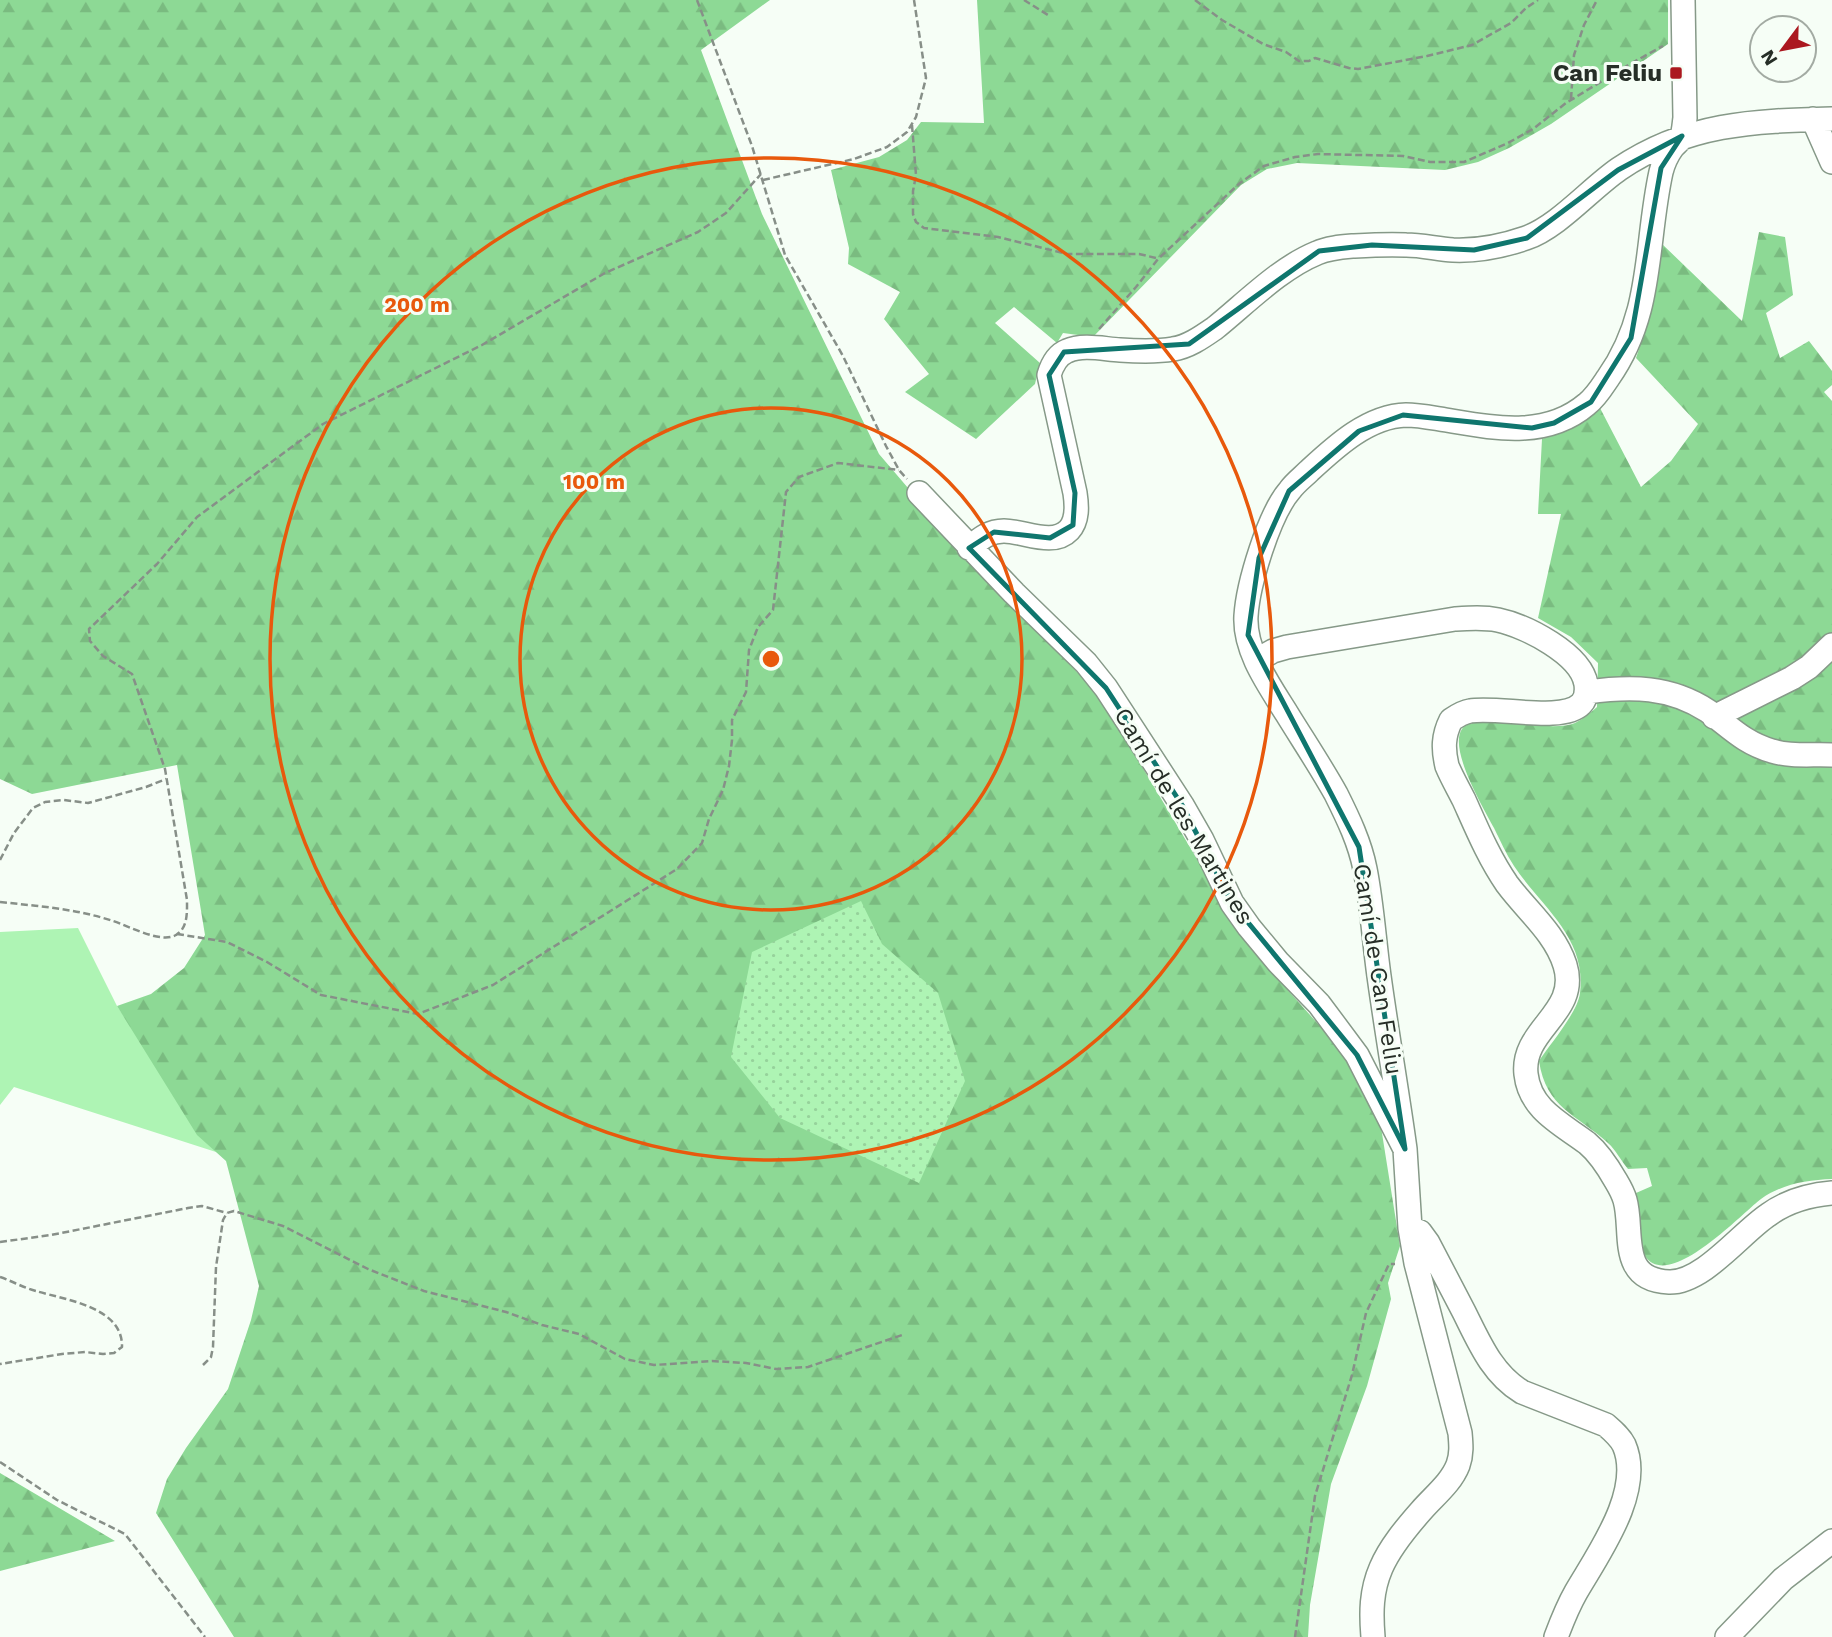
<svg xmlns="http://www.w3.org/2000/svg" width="1832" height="1637" font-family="'Work Sans',sans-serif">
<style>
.grass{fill:#aef4b4}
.forest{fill:url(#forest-firs)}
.park{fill:url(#park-dots)}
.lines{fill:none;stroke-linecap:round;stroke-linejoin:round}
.minor-casing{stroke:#869988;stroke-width:26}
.path{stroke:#878f88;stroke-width:2.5;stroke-dasharray:7 3.5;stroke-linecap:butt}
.minor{stroke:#fff;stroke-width:23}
.marked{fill:none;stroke:#0f766e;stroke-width:5;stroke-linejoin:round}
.ring{fill:none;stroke:#e8590c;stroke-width:3.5}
.poi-dot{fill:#ab181f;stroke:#f6fef6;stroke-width:2.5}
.labels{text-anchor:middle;stroke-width:6;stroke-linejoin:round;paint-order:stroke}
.poi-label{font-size:24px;font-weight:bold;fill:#262e27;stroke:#f6fef6;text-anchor:end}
.street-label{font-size:24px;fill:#262e27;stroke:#f6fef6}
.centre{fill:#e8590c;stroke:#f6fef6;stroke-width:3.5}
.ring-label{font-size:21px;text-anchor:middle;font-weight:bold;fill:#e8590c;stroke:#f6fef6;stroke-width:6;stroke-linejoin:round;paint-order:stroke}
</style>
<defs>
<pattern id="forest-firs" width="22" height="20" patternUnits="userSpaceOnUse" patternTransform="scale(1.75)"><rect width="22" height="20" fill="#8dd995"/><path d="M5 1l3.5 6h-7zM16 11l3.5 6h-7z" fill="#7abb80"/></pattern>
<pattern id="park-dots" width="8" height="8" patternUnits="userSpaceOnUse" patternTransform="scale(1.75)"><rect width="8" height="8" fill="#aef4b4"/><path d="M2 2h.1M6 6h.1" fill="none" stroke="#96d29b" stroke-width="1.8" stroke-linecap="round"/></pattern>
</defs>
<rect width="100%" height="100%" fill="#f6fef6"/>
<!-- grass -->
<path class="grass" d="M 78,928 L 117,1006 L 216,1152 L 14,1087 L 0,1105 L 0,932 Z"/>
<!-- forest -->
<path class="forest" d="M 0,0 L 770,0 L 701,50 L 762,214 L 879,454 L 967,557 L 1100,696 L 1250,948 L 1336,1044 L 1377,1102 L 1400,1246 L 1388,1283 L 1391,1299 L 1367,1386 L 1331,1484 L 1310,1605 L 1308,1637 L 234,1637 L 156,1513 L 167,1479 L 186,1448 L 228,1389 L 251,1320 L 259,1286 L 226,1161 L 197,1135 L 117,1006 L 151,994 L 184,968 L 205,935 L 177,765 L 32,794 L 0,779 Z
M 977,0 L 1668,0 L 1668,44 L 1551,124 L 1509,148 L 1478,162 L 1445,170 L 1297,163 L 1267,169 L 1241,185 L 1093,337 L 1063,333 L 1057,343 L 1014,307 L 995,323 L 1040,363 L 1035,384 L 976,439 L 905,392 L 929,374 L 884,319 L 900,292 L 848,264 L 849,248 L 831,170 L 879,157 L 907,140 L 921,122 L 984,123 Z
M 1759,232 L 1785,237 L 1793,295 L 1766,313 L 1780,358 L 1809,341 L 1832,371 L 1832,385 L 1824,392 L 1832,401 L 1832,1179 C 1807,1180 1782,1184 1761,1199 C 1741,1214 1669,1292 1645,1256 C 1639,1247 1637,1206 1636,1193 L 1652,1186 L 1647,1168 L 1628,1169 C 1621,1161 1616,1150 1608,1143 C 1576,1114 1546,1108 1539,1061 C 1550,1044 1578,1012 1580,993 C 1587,937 1541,907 1514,866 C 1506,854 1500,840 1494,828 C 1484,809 1448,749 1462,729 C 1474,711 1549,734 1575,723 C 1583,719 1590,713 1597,707 L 1598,663 L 1571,637 L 1538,618 L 1561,514 L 1538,514 L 1542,439 L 1571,428 L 1600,408 L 1641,487 L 1671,461 L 1698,424 L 1636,358 L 1648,322 L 1657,283 L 1661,243 L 1742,321 Z
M 0,1473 L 115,1541 L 0,1571 Z"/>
<!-- park -->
<path class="park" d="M 861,901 L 882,944 L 938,993 L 965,1081 L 919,1183 L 780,1118 L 731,1057 L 752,952 Z"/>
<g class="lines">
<!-- minor casing -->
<g class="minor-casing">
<path id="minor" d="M 1813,119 L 1832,162
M 919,493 L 1014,593 L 1086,663 L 1106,688 L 1182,805 L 1202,840 L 1232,903 L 1249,927 L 1278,962 L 1319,1004 L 1357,1055 L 1405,1149 L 1410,1228 L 1416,1263 L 1460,1433 C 1461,1444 1462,1454 1458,1465 C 1451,1483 1434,1496 1421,1511 C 1406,1528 1390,1547 1381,1568 C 1371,1591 1371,1613 1373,1637
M 969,548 C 980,539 989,531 1004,531 C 1024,531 1053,547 1069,530 C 1078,520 1077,506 1075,493 L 1049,375 C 1052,365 1057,355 1067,351 C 1083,344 1103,349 1120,350 C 1136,351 1156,352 1173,349 C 1188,347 1202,337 1215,328 C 1246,303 1280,268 1317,253 C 1328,248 1341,247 1353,246 C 1371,245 1388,244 1406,245 C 1422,245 1437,249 1453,250 C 1478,251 1503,246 1526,238 C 1558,227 1590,189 1619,169 C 1687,123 1753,121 1832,119
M 1257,660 L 1273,651 L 1287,647 L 1455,619 C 1470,618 1484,617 1498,620 C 1526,626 1581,654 1586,684 C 1587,692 1586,699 1581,704 C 1562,723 1498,706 1470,711 C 1463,712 1457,716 1451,720 C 1443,736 1443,749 1447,766 C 1452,778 1458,788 1464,800 C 1477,829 1489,858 1507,884 C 1527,911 1555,933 1565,965 C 1580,1013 1521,1029 1526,1074 C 1530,1110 1562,1124 1587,1143 C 1599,1153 1608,1167 1616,1181 C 1619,1186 1623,1193 1625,1200 C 1634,1231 1617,1280 1669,1282 C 1703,1283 1741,1233 1768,1215 C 1787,1201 1809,1195 1832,1193
M 1587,692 C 1631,686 1670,686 1708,711 C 1730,727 1744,743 1772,751 C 1791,757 1812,754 1832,755
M 1714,717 L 1792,678 L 1809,667 L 1832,645
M 1405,1149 C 1397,1091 1387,1034 1379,976 C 1374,940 1372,904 1365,869 C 1360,843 1348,818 1336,794 C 1321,767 1303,740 1287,714 C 1269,685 1244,651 1246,616 C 1248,584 1269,514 1290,490 C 1295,483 1303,477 1309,471 C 1335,447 1368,416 1406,415 C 1419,415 1433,418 1446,420 C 1494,428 1546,439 1587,404 C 1596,397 1602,387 1608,378 C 1654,313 1645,245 1661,172 C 1663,164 1667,155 1672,148 C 1675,144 1679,142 1681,138 C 1684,132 1684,124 1685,118 L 1683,0
M 1410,1228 L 1420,1232 L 1428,1243 C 1440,1266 1452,1289 1464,1312 C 1479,1342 1492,1374 1522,1392 L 1606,1425 C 1613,1431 1620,1437 1624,1445 C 1644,1491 1598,1554 1576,1592 C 1568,1606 1562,1621 1556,1637
M 1727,1637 L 1783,1579 L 1832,1541"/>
</g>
<!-- path -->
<path class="path" d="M 697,0 L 752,146 L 785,255 L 843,356 L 886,446 L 899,470 L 907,479
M 1024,0 L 1048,15
M 1195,0 L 1222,20 L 1263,44 L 1286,52 L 1299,61 L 1309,61 L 1315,58 L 1349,68 L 1358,69 L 1427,56 L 1472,45 L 1511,23 L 1526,8 L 1538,0
M 1571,99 L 1574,55 L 1584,25 L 1597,0
M 912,125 L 916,175 L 913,191 L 913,214 L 916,222 L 924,228 L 998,237 L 1067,254 L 1139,254 L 1156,258
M 763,180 L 854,159 L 887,147 L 907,132 L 916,117 L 926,78 L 914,0
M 1099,329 L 1136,287 L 1158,259 L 1240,183 L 1264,166 L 1295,157 L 1318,154 L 1403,156 L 1430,162 L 1464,162 L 1508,143 L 1533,129 L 1566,103 L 1630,64 L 1663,46
M 0,860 L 14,833 L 33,808 L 45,802 L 64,800 L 88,803 L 146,787 L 166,779
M 0,902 C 38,906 77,909 113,921 C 129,926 161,944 176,935 C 188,928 187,912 187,900 L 165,769 L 132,674 L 103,656 L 90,641 L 89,629 L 157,564 L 197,517 L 323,424 L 482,345 L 605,273 L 698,232 L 726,213 L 761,174
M 177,934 L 227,942 L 267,962 L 321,995 L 418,1014 L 493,985 L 677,869 L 702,843 L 709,819 L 723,790 L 729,766 L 732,740 L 732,720 L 746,692 L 749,650 L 758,627 L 773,610 L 786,492 L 799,477 L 838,463 L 899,470
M 0,1242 L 51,1235 L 188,1208 L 202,1206 L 227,1213
M 0,1277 C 12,1281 24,1288 36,1291 C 66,1300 123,1307 122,1347 L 114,1353 L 103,1354 L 85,1352 L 62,1354 L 0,1364
M 203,1365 L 211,1357 L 213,1347 L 216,1267 L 223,1220 L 227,1213 L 234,1211 L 283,1226 L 368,1269 L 424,1291 L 506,1312 L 542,1325 L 579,1334 L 625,1359 L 654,1365 L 712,1361 L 746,1363 L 776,1369 L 808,1367 L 902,1335
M 0,1462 L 57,1500 L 125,1534 L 205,1637
M 1295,1637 L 1315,1496 L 1352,1375 L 1366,1313 L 1389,1264 L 1395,1264"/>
<!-- minor -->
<use href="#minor" class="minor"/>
</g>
<!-- marked area -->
<path class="marked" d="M 1682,136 L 1661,168 L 1631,338 L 1591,402 L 1554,423 L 1532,428 L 1403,415 L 1359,431 L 1289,491 L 1259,558 L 1248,635 L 1359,847 L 1405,1149 L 1357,1055 L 1232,903 L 1182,805 L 1106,688 L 969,548 L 994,532 L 1050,538 L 1073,525 L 1075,493 L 1049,375 L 1064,352 L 1189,344 L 1319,251 L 1372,245 L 1474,250 L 1527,238 L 1618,170 Z"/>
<!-- distance rings -->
<g class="ring">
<circle cx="771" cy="659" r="251"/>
<circle cx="771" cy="659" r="501"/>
</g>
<!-- markers -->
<rect class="poi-dot" x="1669" y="66" width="14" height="14" rx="3.5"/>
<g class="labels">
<!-- poi labels -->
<g class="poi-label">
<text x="1662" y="81">Can Feliu</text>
</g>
<!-- street labels -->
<g class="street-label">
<text transform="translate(1184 816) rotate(59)" y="8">Camí de les Martines</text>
<text transform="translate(1378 969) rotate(81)" y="8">Camí de Can Feliu</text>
</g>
</g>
<circle cx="771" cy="659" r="10" class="centre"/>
<g class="ring-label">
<text x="417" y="312">200 m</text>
<text x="594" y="489">100 m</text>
</g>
<!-- north arrow -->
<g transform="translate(1783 49) rotate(238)"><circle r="33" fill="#f6fef6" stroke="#a3aba3" stroke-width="2"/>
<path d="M0-5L12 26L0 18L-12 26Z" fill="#ab181f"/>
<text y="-10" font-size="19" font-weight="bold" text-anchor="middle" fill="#262e27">N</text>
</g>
</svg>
